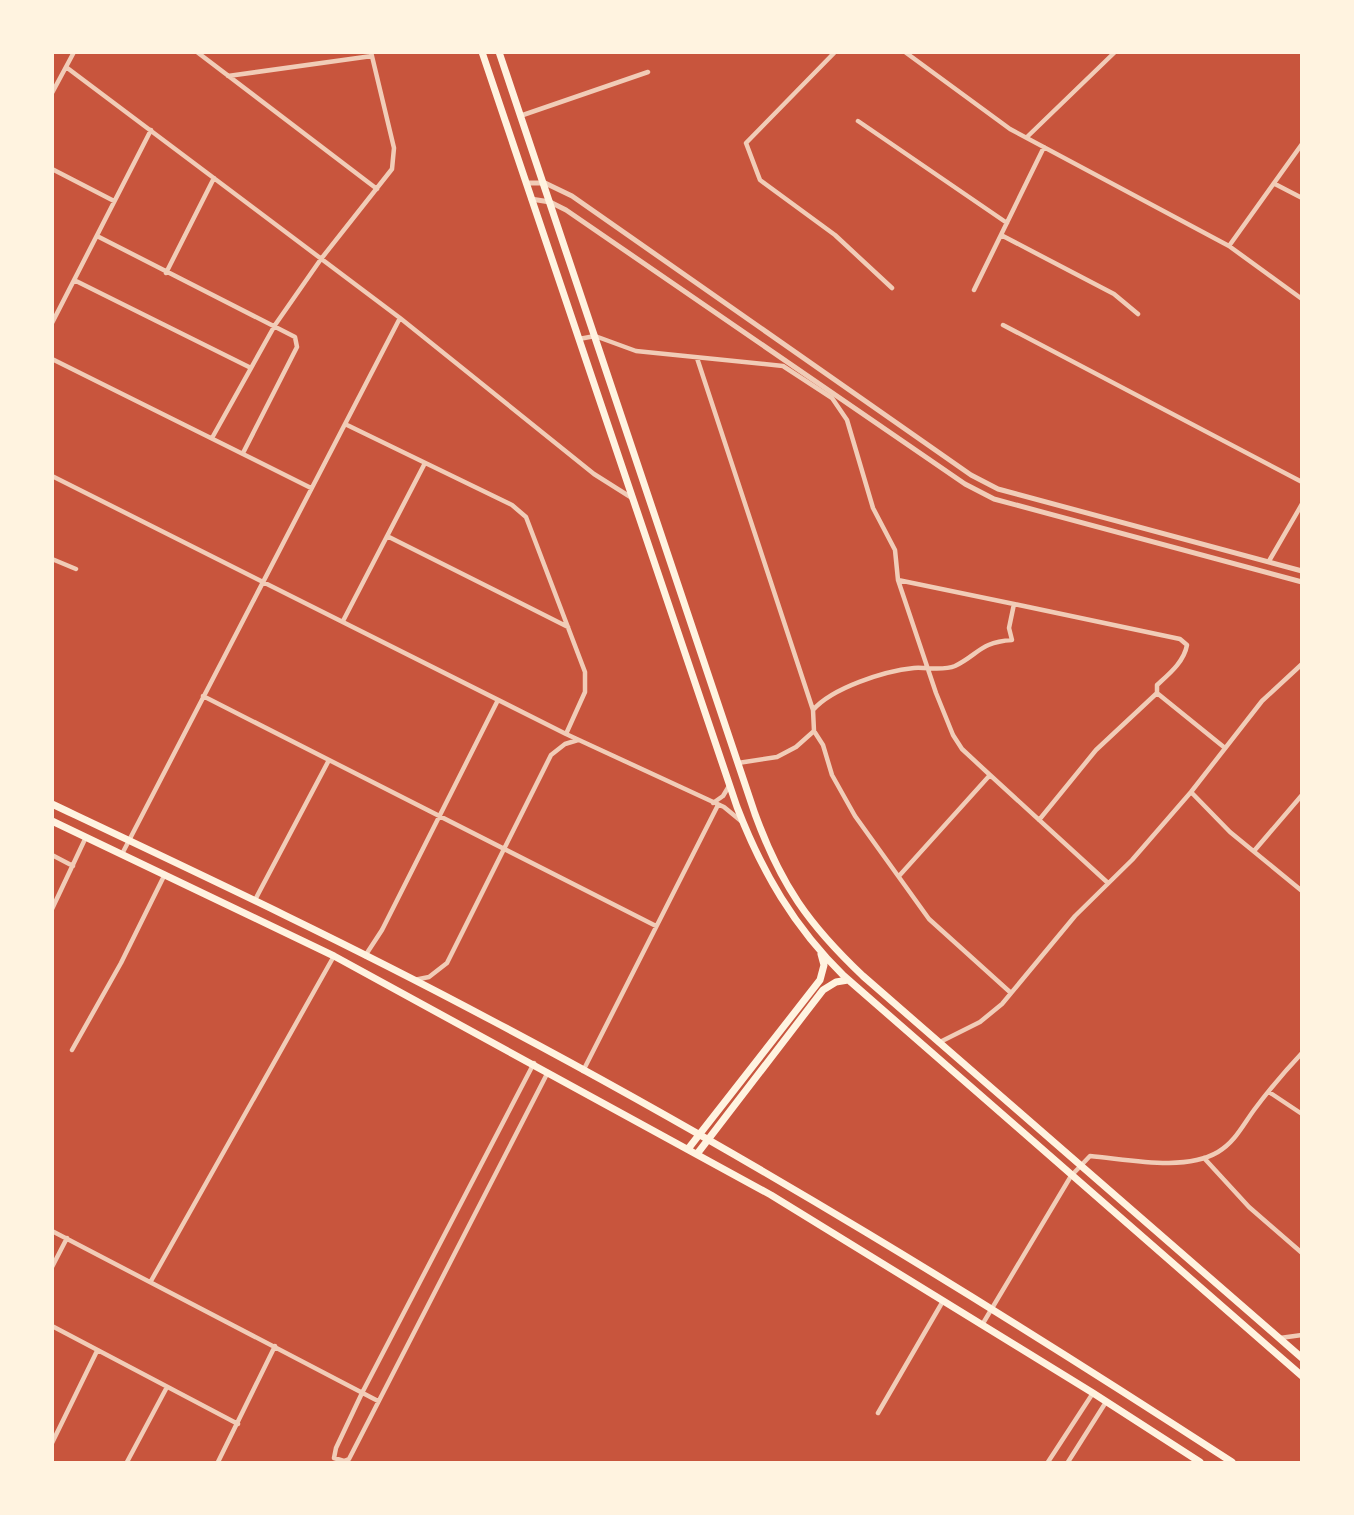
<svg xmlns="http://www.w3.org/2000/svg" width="1354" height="1515" font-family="Montserrat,sans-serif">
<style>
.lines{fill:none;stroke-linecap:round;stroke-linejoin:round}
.minor{stroke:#f1ccb7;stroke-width:4.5}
.tertiary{stroke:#f1ccb7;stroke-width:5}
.primary{stroke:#fff3e0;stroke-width:7}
</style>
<rect width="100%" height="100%" fill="#c8553d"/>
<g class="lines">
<!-- minor -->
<path class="minor" d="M 197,52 L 377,189
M 835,52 L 746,143 L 760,180 L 835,235 L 892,288
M 905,52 L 1010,129 L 1229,246 L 1302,299
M 66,67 L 400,318 L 594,474 L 632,498
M 228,76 L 372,56
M 52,93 L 74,52
M 520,116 L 648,72
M 858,121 L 1007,223
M 1027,137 L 1115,52
M 52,169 L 114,201
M 1275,184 L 1302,198
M 1001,235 L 1114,294 L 1138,314
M 97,236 L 295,337 L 297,347 L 243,453
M 1229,246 L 1302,144
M 166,273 L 214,178
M 74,280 L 251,368
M 974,290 L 1044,147
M 52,323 L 151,130
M 1003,325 L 1302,482
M 579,339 L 595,336 L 636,351 L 783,366 L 832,398 L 847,420 L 873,508 L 895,550 L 898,580 L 936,693 L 953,735 L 962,749 L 990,775 L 899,876
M 697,358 L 813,710
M 52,359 L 311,488
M 345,424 L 512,505 L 526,517 L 585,672 L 585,692 L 566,734
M 212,438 L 275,325 L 321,259 L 392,169 L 394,148 L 371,52
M 52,476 L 566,734 L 724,807 L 741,821
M 387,536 L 568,627
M 52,559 L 76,569
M 1269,561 L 1302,504
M 898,580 L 1014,604
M 343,621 L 425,463
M 203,696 L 656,926
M 814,731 L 813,710 C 832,688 884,671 914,668 C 926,667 943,671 955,666 C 978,655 980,642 1012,640 L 1009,628 L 1014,604 L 1180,639 L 1187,645 C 1184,662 1169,674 1157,685 L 1157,693 L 1225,748
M 738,763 L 777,757 L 796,747 L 814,731 L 823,745 L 832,775 L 855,816 L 929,919 L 1011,993
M 990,775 L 1108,883
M 1191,792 L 1230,832 L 1302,891
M 713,803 L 723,796 L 729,786
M 1039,820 L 1096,750 L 1157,693
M 1254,851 L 1302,795
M 122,854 L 400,318
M 52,855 L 73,866
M 255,900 L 329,760
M 52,909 L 86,837
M 365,956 L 382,930 L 498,700
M 414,980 L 429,977 L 447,963 L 551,755 L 565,744 L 578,740
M 940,1042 L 980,1022 L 1002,1004 L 1075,916 L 1132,860 L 1191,792 L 1262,701 L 1302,664
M 72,1050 L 121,963 L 165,874
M 534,1063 L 362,1393 L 336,1448 L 334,1458 L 344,1461 L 349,1459 L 548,1072
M 583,1071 L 718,805
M 1269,1092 L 1302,1114
M 1204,1158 L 1249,1207 L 1302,1253
M 52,1231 L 378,1401
M 52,1267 L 67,1238
M 151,1281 L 334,956
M 982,1325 L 1071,1176 L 1090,1156 C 1127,1159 1184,1172 1218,1152 C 1235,1142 1243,1125 1254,1110 C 1269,1090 1285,1071 1302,1053
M 52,1326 L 238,1424
M 1280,1338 L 1302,1335
M 878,1413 L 943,1301
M 52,1443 L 97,1351
M 127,1462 L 167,1387
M 218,1462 L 275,1346
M 1048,1462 L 1093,1393
M 1068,1462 L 1106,1402"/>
<!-- tertiary -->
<path class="tertiary" d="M 526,183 L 545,183 L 572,196 L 971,475 L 998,489 L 1302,571
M 531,199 L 550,202 L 566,210 L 965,484 L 994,499 L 1302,582"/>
<!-- primary -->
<path class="primary" d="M 482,52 L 737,807 C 762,872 794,927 844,976 L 1302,1376
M 499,52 L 755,814 C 781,885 808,924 863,976 L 1302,1358
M 52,804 C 200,874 347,943 491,1020 C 745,1154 992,1306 1232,1462
M 52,821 L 334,956 L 771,1195 L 1093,1393 L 1200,1462
M 688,1149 L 820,980 L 824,965 L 821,954
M 697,1154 L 823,990 L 836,982 L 848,980"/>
</g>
<!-- border -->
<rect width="1354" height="1515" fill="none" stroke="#fff3e0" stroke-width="108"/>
</svg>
